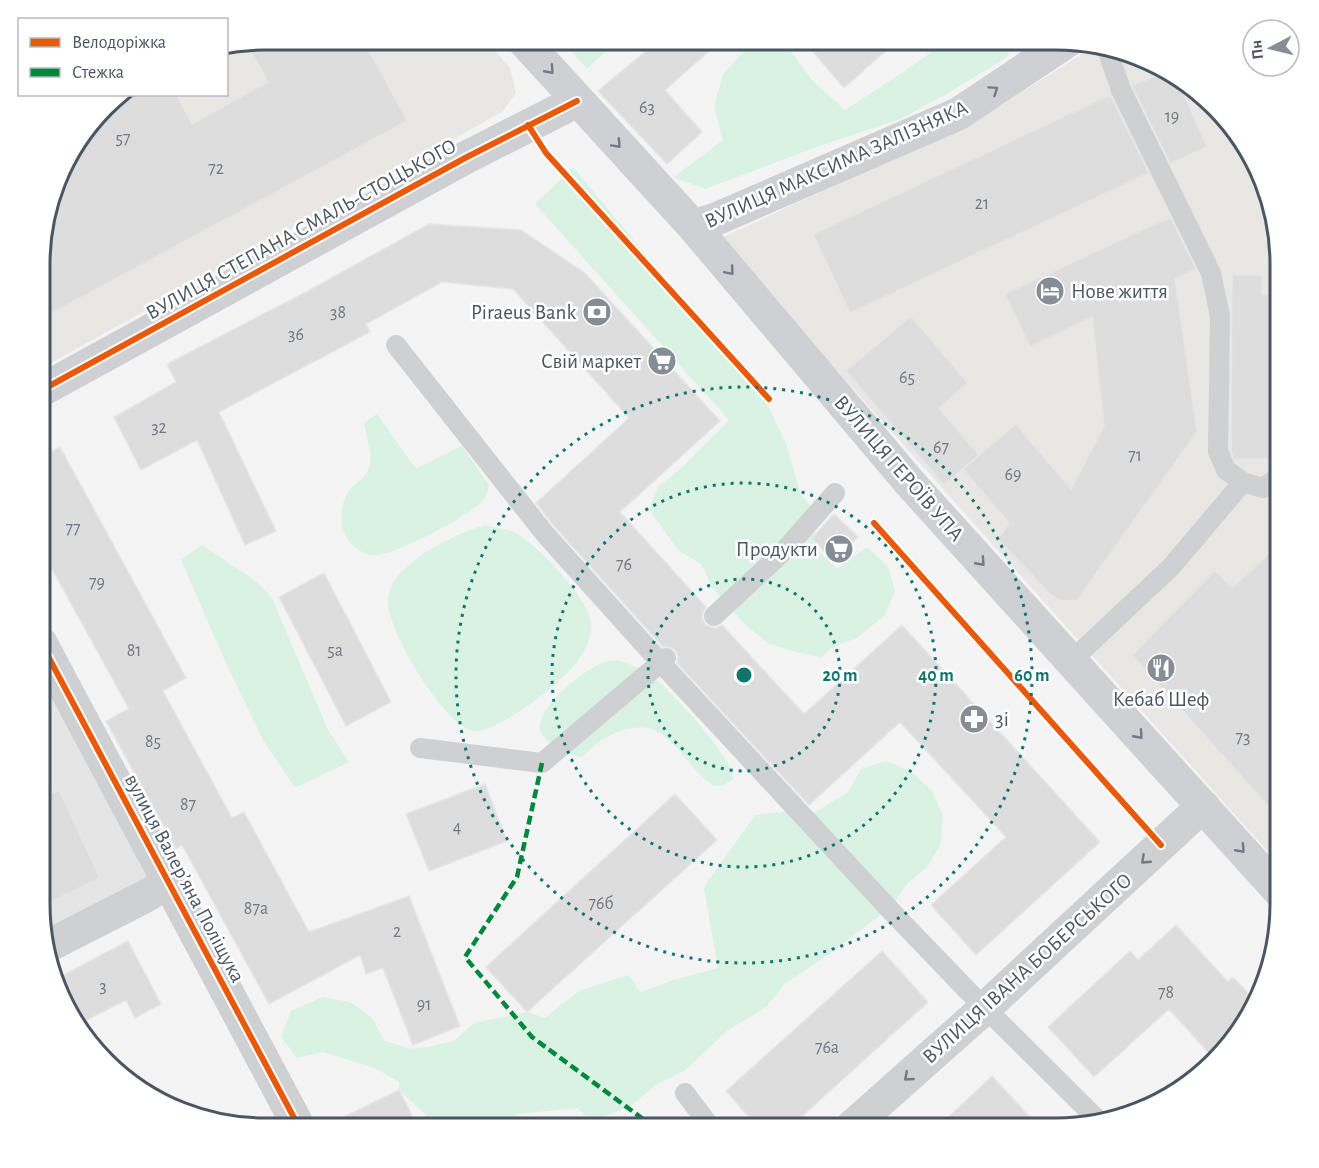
<svg xmlns="http://www.w3.org/2000/svg" width="1319" height="1168" font-family="'Alegreya Sans',sans-serif">
<style>
.commercial{fill:#e8e7e3}
.education{fill:#e6e5e6}
.green{fill:#d9f2e3}
.building{fill:#ddddde;stroke:#e5e6e7;stroke-width:1.5}
.lines{fill:none;stroke-linecap:round;stroke-linejoin:round}
.lane{stroke:#ced0d2;stroke-width:20}
.street{stroke:#ced0d2;stroke-width:33}
.secondary{stroke:#ced0d4;stroke-width:33}
.quiet{stroke:#00873e;stroke-width:4.5;stroke-dasharray:9 4.5;stroke-linecap:butt}
.cycleway-casing{stroke:#fff;stroke-width:10}
.cycleway{stroke:#e8590c;stroke-width:6}
.oneway{stroke:#727b84}
.oneway2{stroke:#727b83}
.ring{fill:none;stroke:#0f766e;stroke-width:3;stroke-dasharray:3 6}
.labels{text-anchor:middle;stroke-width:5;stroke-linejoin:round;paint-order:stroke}
.number-label{font-size:18px;fill:#707881}
.street-label{font-size:21px;fill:#4a5661;stroke:#fff}
.poi-label{font-size:21px;fill:#4a5661;stroke:#fff;text-anchor:end}
.rim{fill:none;stroke:#4a5661;stroke-width:3}
.centre{fill:#0f766e;stroke:#fff;stroke-width:3}
.ring-label{font-size:18px;text-anchor:middle;font-weight:bold;fill:#0f766e;stroke:#fff;stroke-width:5;stroke-linejoin:round;paint-order:stroke}
</style>
<rect width="100%" height="100%" fill="#f4f4f4"/>
<!-- commercial -->
<path class="commercial" d="M 263,39 L 485,39 L 510,68 L 516,93 L 502,112 L 42,368 L 43,220 L 116,95 L 226,94 L 227,45 Z
M 1095,46 L 1155,62 L 1224,115 L 1263,177 L 1279,248 L 1280,865 L 719,239 L 982,117 Z"/>
<!-- education -->
<path class="education" d="M 41,679 L 161,898 L 49,961 L 39,919 Z"/>
<!-- green -->
<path class="green" d="M 561,39 L 619,39 L 587,69 Z
M 756,39 L 791,39 L 791,52 L 813,81 L 845,110 L 903,72 L 950,39 L 1017,39 L 1007,57 L 945,95 L 900,119 L 816,147 L 705,189 L 674,177 L 723,140 L 714,107 L 723,74 Z
M 573,167 L 764,397 L 786,444 L 801,495 L 813,508 L 816,549 L 837,569 L 867,547 L 888,566 L 895,591 L 885,615 L 858,637 L 830,649 L 822,657 L 796,652 L 770,644 L 749,628 L 730,609 L 713,588 L 701,564 L 678,550 L 649,509 L 658,487 L 679,470 L 729,420 L 535,204 Z
M 377,414 L 416,469 L 462,446 L 489,485 C 488,494 485,499 478,505 C 465,518 388,559 371,555 C 359,553 348,543 344,532 C 341,526 342,519 342,513 C 344,480 366,486 370,464 C 372,452 366,435 364,423 Z
M 485,525 C 494,528 507,528 516,533 C 538,546 583,593 590,618 C 595,635 585,651 575,664 C 562,682 498,733 475,731 C 445,728 385,628 388,599 C 391,563 455,534 485,525 Z
M 202,545 L 256,581 L 272,598 L 328,730 L 349,762 L 295,788 L 263,740 L 226,663 L 181,560 Z
M 615,660 C 629,663 642,669 653,677 C 671,691 735,759 733,779 L 724,785 L 713,786 C 674,757 667,706 607,737 C 596,742 590,751 581,757 C 571,755 564,751 556,746 C 549,742 541,737 540,729 C 537,707 584,670 602,663 C 606,661 611,661 615,660 Z
M 886,761 L 912,772 L 932,791 L 943,816 L 941,843 L 928,866 L 907,884 L 892,906 L 828,955 L 785,984 L 767,1006 L 727,1031 L 684,1071 L 654,1086 L 631,1106 L 593,1121 L 577,1108 L 518,1114 L 495,1129 L 433,1129 L 426,1115 L 399,1090 L 399,1082 L 375,1068 L 323,1052 L 297,1058 L 281,1037 L 291,1011 L 323,997 L 350,1002 L 371,1017 L 385,1041 L 411,1049 L 428,1047 L 454,1041 L 474,1023 L 527,1012 L 545,1018 L 579,991 L 628,975 L 641,992 L 674,980 L 718,968 L 704,887 L 755,815 L 804,810 L 812,814 L 848,792 L 861,769 Z"/>
<!-- building -->
<path class="building" d="M 263,39 L 363,39 L 407,121 L 43,318 L 43,220 L 69,151 L 116,94 L 176,94 L 192,124 L 268,82 L 246,42 Z
M 636,39 L 723,39 L 665,90 L 702,132 L 667,164 L 598,91 L 646,51 Z
M 802,39 L 899,39 L 844,88 Z
M 1166,71 L 1177,79 L 1207,147 L 1172,163 L 1170,163 L 1132,86 Z
M 1110,95 L 1149,173 L 850,313 L 813,234 Z
M 1170,217 L 1196,269 L 1175,279 L 1197,432 L 1077,600 L 1062,601 L 1051,595 L 998,539 L 1009,523 L 963,469 L 1016,424 L 1071,489 L 1104,426 L 1092,317 L 1030,347 L 1005,294 Z
M 429,224 L 521,230 L 585,273 L 720,421 L 620,512 L 706,607 L 703,612 L 702,618 L 706,625 L 716,628 L 722,625 L 804,714 L 902,625 L 1100,842 L 976,955 L 931,905 L 1006,837 L 900,722 L 809,805 L 677,663 L 678,656 L 675,650 L 669,647 L 663,647 L 554,526 L 536,503 L 629,418 L 513,289 L 442,282 L 366,324 L 370,332 L 219,412 L 276,531 L 245,545 L 197,440 L 141,470 L 114,417 L 176,382 L 167,364 L 306,292 Z
M 1232,275 L 1262,275 L 1262,294 L 1280,294 L 1280,459 L 1234,459 L 1231,452 Z
M 911,316 L 968,383 L 939,408 L 979,455 L 944,485 L 846,371 Z
M 60,447 L 186,678 L 163,691 L 232,818 L 244,812 L 309,932 L 409,896 L 460,1026 L 413,1045 L 383,968 L 366,974 L 360,955 L 269,1004 L 182,845 L 176,849 L 106,721 L 129,709 L 41,549 L 42,457 Z
M 834,514 L 858,537 L 833,561 L 812,538 Z
M 1280,543 L 1280,819 L 1132,655 L 1215,570 L 1232,588 Z
M 324,573 L 391,702 L 346,726 L 279,597 Z
M 485,784 L 507,841 L 429,871 L 406,814 Z
M 59,790 L 100,878 L 40,907 L 40,799 Z
M 675,794 L 717,840 L 527,1012 L 486,967 Z
M 1176,925 L 1228,982 L 1233,977 L 1255,1001 L 1214,1059 L 1169,1009 L 1094,1077 L 1048,1027 L 1130,951 L 1138,960 Z
M 128,941 L 161,1004 L 135,1018 L 126,1000 L 77,1025 L 56,991 L 54,980 Z
M 882,951 L 928,1002 L 788,1129 L 760,1129 L 726,1091 Z
M 992,1076 L 1041,1129 L 936,1129 Z
M 399,1090 L 419,1129 L 319,1129 Z"/>
<g class="lines">
<!-- lane -->
<path class="lane" d="M 1107,49 L 1121,90 L 1211,273 L 1220,316 L 1218,451 L 1226,470 L 1243,482 L 1263,488 L 1280,476
M 396,345 L 545,534 L 661,663 L 893,913 L 968,991 L 1100,1122
M 714,616 L 783,552 L 835,493
M 1071,661 L 1171,567 L 1243,482
M 420,748 L 542,763 L 666,658
M 685,1093 L 712,1129"/>
<!-- street -->
<path class="street" d="M 41,643 L 300,1129
M 46,947 L 146,896 L 169,882
M 849,1129 L 985,1008 L 1203,806"/>
<!-- secondary -->
<path class="secondary" d="M 522,39 L 693,226 L 910,483 L 1280,892
M 693,226 L 716,219 L 958,114 L 1069,40
M 42,390 L 465,158 L 577,101"/>
<!-- quiet -->
<path class="quiet" d="M 542,763 L 517,877 L 465,957 L 532,1037 L 643,1119"/>
<!-- cycleway casing -->
<g class="cycleway-casing">
<path id="cycleway" d="M 528,125 L 546,153 L 769,399
M 42,390 L 465,158 L 577,101
M 874,523 L 1161,845
M 41,643 L 300,1129"/>
</g>
<!-- cycleway -->
<use href="#cycleway" class="cycleway"/>
</g>
<!-- one-way arrows -->
<defs><path id="oneway-chevron" d="M-2-3.5L2.5 0L-2 3.5" fill="none" stroke-width="1.6" stroke-linecap="round" stroke-linejoin="round" transform="scale(1.5)"/></defs>
<g class="oneway">
<use href="#oneway-chevron" transform="translate(550 70) rotate(48)"/>
<use href="#oneway-chevron" transform="translate(994 90) rotate(-34)"/>
<use href="#oneway-chevron" transform="translate(617 144) rotate(47)"/>
<use href="#oneway-chevron" transform="translate(730 271) rotate(50)"/>
<use href="#oneway-chevron" transform="translate(981 562) rotate(48)"/>
<use href="#oneway-chevron" transform="translate(1139 735) rotate(48)"/>
<use href="#oneway-chevron" transform="translate(1241 849) rotate(48)"/>
</g>
<g class="oneway2">
<use href="#oneway-chevron" transform="translate(1145 860) rotate(137)"/>
<use href="#oneway-chevron" transform="translate(908 1077) rotate(139)"/>
</g>
<!-- distance rings -->
<g class="ring">
<circle cx="744" cy="675" r="96"/>
<circle cx="744" cy="675" r="192"/>
<circle cx="744" cy="675" r="288"/>
</g>
<!-- icons -->
<defs>
<g id="hotel-disc" transform="scale(1.5)"><circle r="9.5" fill="#868d94" stroke="#fff"/><path d="M-6-4.5h1.5V1H6V5H4.5V3h-9V5H-6ZM-4 0a1.8 1.8 0 1 1 3.6 0ZM.5 0V-2.5h3Q6-2.5 6 0Z" fill="#fff"/></g>
<g id="bank-disc" transform="scale(1.5)"><circle r="9.5" fill="#868d94" stroke="#fff"/><path d="M-6-4H6V4H-6ZM0-2.3a2.3 2.3 0 1 0 0 4.6a2.3 2.3 0 1 0 0-4.6Z" fill="#fff"/></g>
<g id="supermarket-disc" transform="scale(1.5)"><circle r="9.5" fill="#868d94" stroke="#fff"/><path d="M-6-5.5h2.5l.6 2H6L4.5 2H-2.5L-4.4-4H-6ZM-1.5 3.2a1.3 1.3 0 1 0 .1 0ZM3 3.2a1.3 1.3 0 1 0 .1 0Z" fill="#fff"/></g>
<g id="restaurant-disc" transform="scale(1.5)"><circle r="9.5" fill="#868d94" stroke="#fff"/><path d="M-5-6h1v4h1v-4h1v4h1v-4h1v5L-1.5 .5V6h-2V.5L-5-1ZM5-6V6H3V1.5H1.5Q1.5-4 5-6Z" fill="#fff"/></g>
<g id="pharmacy-disc" transform="scale(1.5)"><circle r="9.5" fill="#868d94" stroke="#fff"/><path d="M-2-6h4v4h4v4h-4v4h-4v-4h-4v-4h4Z" fill="#fff"/></g>
</defs>
<g fill-rule="evenodd">
<use href="#hotel-disc" x="1050" y="291"/>
<use href="#bank-disc" x="597" y="312"/>
<use href="#supermarket-disc" x="662" y="361"/>
<use href="#supermarket-disc" x="839" y="549"/>
<use href="#restaurant-disc" x="1161" y="668"/>
<use href="#pharmacy-disc" x="974" y="719"/>
</g>
<g class="labels">
<!-- number labels -->
<g class="number-label">
<text x="647" y="113">63</text>
<text x="1172" y="122">19</text>
<text x="123" y="144">57</text>
<text x="216" y="174">72</text>
<text x="982" y="209">21</text>
<text x="338" y="318">38</text>
<text x="296" y="340">36</text>
<text x="907" y="383">65</text>
<text x="159" y="433">32</text>
<text x="941" y="453">67</text>
<text x="1135" y="461">71</text>
<text x="1013" y="480">69</text>
<text x="73" y="534">77</text>
<text x="624" y="570">76</text>
<text x="97" y="588">79</text>
<text x="134" y="656">81</text>
<text x="335" y="656">5а</text>
<text x="1243" y="743">73</text>
<text x="153" y="747">85</text>
<text x="188" y="810">87</text>
<text x="457" y="833">4</text>
<text x="601" y="909">76б</text>
<text x="256" y="914">87а</text>
<text x="397" y="937">2</text>
<text x="103" y="992">3</text>
<text x="1166" y="998">78</text>
<text x="424" y="1010">91</text>
<text x="827" y="1053">76а</text>
</g>
<!-- street labels -->
<g class="street-label">
<text transform="translate(836 164) rotate(-24)" y="7">ВУЛИЦЯ МАКСИМА ЗАЛІЗНЯКА</text>
<text transform="translate(301 229) rotate(-29)" y="7">ВУЛИЦЯ СТЕПАНА СМАЛЬ-СТОЦЬКОГО</text>
<text transform="translate(899 468) rotate(49)" y="7">ВУЛИЦЯ ГЕРОЇВ УПА</text>
<text transform="translate(185 878) rotate(62)" y="7">вулиця Валерʼяна Поліщука</text>
<text transform="translate(1027 968) rotate(-42)" y="7">ВУЛИЦЯ ІВАНА БОБЕРСЬКОГО</text>
</g>
<!-- poi labels -->
<g class="poi-label">
<text x="1071" y="298" text-anchor="start">Нове життя</text>
<text x="576" y="319">Piraeus Bank</text>
<text x="641" y="368">Свій маркет</text>
<text x="818" y="556">Продукти</text>
<text x="1161" y="706" text-anchor="middle">Кебаб Шеф</text>
<text x="995" y="726" text-anchor="start">3і</text>
</g>
</g>
<!-- crop -->
<path d="M0 0H1319V1168H0ZM264 50H1056A214 214 0 0 1 1270 264V904A214 214 0 0 1 1056 1118H264A214 214 0 0 1 50 904V264A214 214 0 0 1 264 50Z" fill="#fff" fill-rule="evenodd"/>
<path class="rim" d="M264 50H1056A214 214 0 0 1 1270 264V904A214 214 0 0 1 1056 1118H264A214 214 0 0 1 50 904V264A214 214 0 0 1 264 50Z"/>
<circle cx="744" cy="675" r="9" class="centre"/>
<g class="ring-label">
<text x="840" y="681">20 m</text>
<text x="936" y="681">40 m</text>
<text x="1032" y="681">60 m</text>
</g>
<!-- legend -->
<rect x="18" y="18" width="210" height="78" fill="#ffffff" stroke="#b7bbc0" stroke-width="1.5"/>
<rect x="30" y="38" width="30" height="9" fill="#e8590c" stroke="#b7bbc0" stroke-width="1.5"/>
<text x="72" y="48" font-size="18" fill="#4a5661">Велодоріжка</text>
<rect x="30" y="68" width="30" height="9" fill="#00873e" stroke="#b7bbc0" stroke-width="1.5"/>
<text x="72" y="78" font-size="18" fill="#4a5661">Стежка</text>
<!-- north arrow -->
<g transform="translate(1271 48) rotate(263)"><circle r="28" fill="#ffffff" stroke="#b7bbc0" stroke-width="1.5"/>
<path d="M0-4.5L10 22L0 15L-10 22Z" fill="#868d94"/>
<text y="-9" font-size="16" font-weight="bold" text-anchor="middle" fill="#4a5661">Пн</text>
</g>
</svg>
